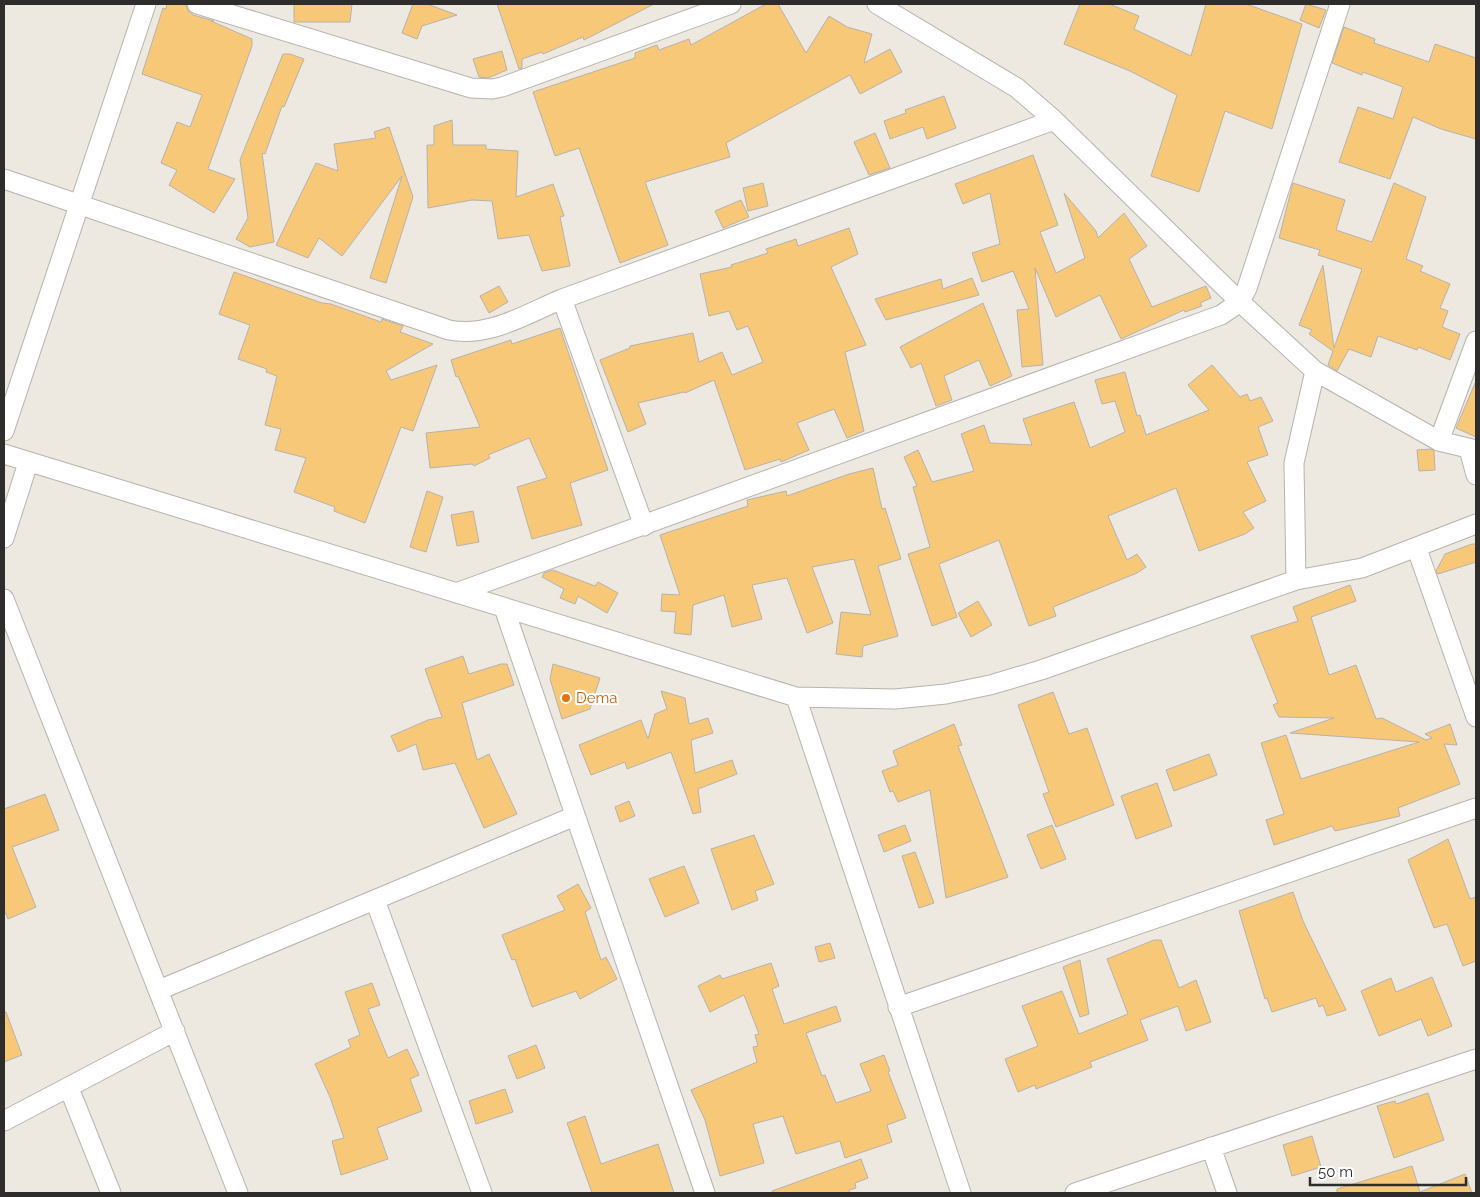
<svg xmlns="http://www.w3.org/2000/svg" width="1480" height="1197" font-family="Raleway,sans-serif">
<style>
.building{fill:#f8c879;stroke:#b7b2ab}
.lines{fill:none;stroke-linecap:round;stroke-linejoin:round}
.minor-casing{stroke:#b8b3ac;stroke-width:21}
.minor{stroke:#fff;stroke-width:19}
.food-dot{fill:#e8710a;stroke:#fff;stroke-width:2}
.labels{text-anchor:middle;stroke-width:4.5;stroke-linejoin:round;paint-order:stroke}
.food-label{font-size:15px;fill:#c56008;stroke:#fff;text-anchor:start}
</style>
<rect width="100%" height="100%" fill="#ede8e0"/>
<!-- building -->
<path class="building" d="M 167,4 L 186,4 L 188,11 L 193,15 L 214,21 L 211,21 L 252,39 L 252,46 L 208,169 L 235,179 L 214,213 L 169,185 L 177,170 L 161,163 L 177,122 L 190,127 L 202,95 L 142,74 L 163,8 L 166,9 Z
M 294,4 L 352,4 L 350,22 L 294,22 Z
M 413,4 L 427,4 L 457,15 L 422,26 L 417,39 L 402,33 Z
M 497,4 L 654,4 L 584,40 L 583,37 L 543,54 L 542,52 L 522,59 L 522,68 L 519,69 Z
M 766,4 L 778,4 L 806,53 L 829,16 L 847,27 L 872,34 L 864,63 L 890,49 L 902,72 L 860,94 L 850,75 L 726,143 L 730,157 L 645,182 L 668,245 L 620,263 L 579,148 L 555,156 L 533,92 L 635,58 L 635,53 L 657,45 L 659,50 L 689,39 L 691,45 Z
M 1080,4 L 1109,4 L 1139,16 L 1134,29 L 1191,56 L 1206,4 L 1246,4 L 1302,24 L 1272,129 L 1225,111 L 1199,192 L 1151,176 L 1177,95 L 1130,71 L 1064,44 Z
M 1306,4 L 1326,10 L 1319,28 L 1300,20 Z
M 1344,27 L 1375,39 L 1374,43 L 1429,62 L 1435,44 L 1476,58 L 1476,139 L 1441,129 L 1413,117 L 1390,179 L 1339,162 L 1358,107 L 1393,119 L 1403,87 L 1363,72 L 1362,75 L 1332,63 Z
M 502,51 L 507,70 L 488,78 L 479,77 L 473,59 Z
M 283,54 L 290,54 L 304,59 L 284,107 L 282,106 L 265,154 L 262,153 L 274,242 L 250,247 L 236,239 L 248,218 L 240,160 Z
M 944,96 L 956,128 L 927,139 L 923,127 L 890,139 L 884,121 L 906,113 L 905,110 Z
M 452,120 L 453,145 L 486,145 L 486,149 L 518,151 L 516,197 L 553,184 L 564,216 L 560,217 L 570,266 L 542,271 L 529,235 L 498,239 L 492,201 L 472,200 L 428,208 L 427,145 L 434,145 L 434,126 Z
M 389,127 L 413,197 L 386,283 L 370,278 L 402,176 L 342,256 L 319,238 L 308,258 L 276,245 L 316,163 L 338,171 L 334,144 L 376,138 L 374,132 Z
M 875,133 L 890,168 L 869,175 L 854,142 Z
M 1033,155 L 1058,225 L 1040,232 L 1056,273 L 1085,258 L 1064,193 L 1096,231 L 1098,238 L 1124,213 L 1147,246 L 1129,259 L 1152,307 L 1206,286 L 1211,298 L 1200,303 L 1202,306 L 1185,312 L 1184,310 L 1121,339 L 1100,295 L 1056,317 L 1035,268 L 1043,365 L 1022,367 L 1017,310 L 1029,309 L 1013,271 L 982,282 L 972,253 L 1000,244 L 990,193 L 963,204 L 955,184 Z
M 763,183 L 768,206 L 748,211 L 743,188 Z
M 1293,183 L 1345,200 L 1336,230 L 1372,242 L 1394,183 L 1426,197 L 1406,259 L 1423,266 L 1420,271 L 1450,284 L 1440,308 L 1448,311 L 1442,327 L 1460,334 L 1450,360 L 1418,347 L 1417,350 L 1378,336 L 1371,357 L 1349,349 L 1337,371 L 1328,365 L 1333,351 L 1309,334 L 1312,330 L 1299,325 L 1323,265 L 1334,348 L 1362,269 L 1318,255 L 1320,250 L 1279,238 Z
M 741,200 L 749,217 L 723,228 L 715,211 Z
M 849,228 L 858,254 L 831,267 L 866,345 L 845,352 L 864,431 L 847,438 L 834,409 L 797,423 L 809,450 L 781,462 L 780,459 L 745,470 L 714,380 L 685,393 L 684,392 L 638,403 L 646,424 L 628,432 L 600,360 L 630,348 L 630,346 L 693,333 L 699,362 L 722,352 L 732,375 L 763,362 L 748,326 L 737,330 L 729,311 L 709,316 L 700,274 L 732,267 L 731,265 L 768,253 L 766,249 L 796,239 L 798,246 Z
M 234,272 L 322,303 L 331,304 L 381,322 L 382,319 L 403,326 L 400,332 L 433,344 L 386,371 L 391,380 L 437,365 L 413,431 L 401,427 L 365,523 L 334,511 L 335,507 L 294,492 L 306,458 L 275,450 L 281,429 L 265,425 L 277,376 L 266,372 L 267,369 L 238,359 L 250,325 L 219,314 Z
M 972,278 L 979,295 L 886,320 L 875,299 L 941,279 L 943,289 Z
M 499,286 L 508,302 L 489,313 L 480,296 Z
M 983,303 L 1012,376 L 990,386 L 979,360 L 944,376 L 952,400 L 936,406 L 921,363 L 911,368 L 900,347 Z
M 560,328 L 608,470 L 570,483 L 582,525 L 532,539 L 517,487 L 547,478 L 529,438 L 488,455 L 490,458 L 474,466 L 472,464 L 430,468 L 426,433 L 480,427 L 458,376 L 456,377 L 451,360 L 511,340 L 512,344 Z
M 1212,365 L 1240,397 L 1247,394 L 1250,401 L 1261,397 L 1273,421 L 1258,427 L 1268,455 L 1247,462 L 1266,501 L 1243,512 L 1254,528 L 1245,534 L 1199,551 L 1176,488 L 1108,516 L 1127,560 L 1137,554 L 1146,567 L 1137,573 L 1053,607 L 1056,616 L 1029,626 L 999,540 L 939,564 L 957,617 L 932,626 L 908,554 L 930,547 L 913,487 L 917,486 L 904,457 L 918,450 L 932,482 L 974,471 L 961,434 L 984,425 L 990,443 L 1032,445 L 1023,419 L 1074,402 L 1090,448 L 1125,432 L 1115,401 L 1102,404 L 1095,380 L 1125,372 L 1137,416 L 1140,415 L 1146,435 L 1209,410 L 1188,385 Z
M 1476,381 L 1476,437 L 1456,428 Z
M 1431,449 L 1434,451 L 1435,470 L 1419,471 L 1417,450 Z
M 873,468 L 882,509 L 885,508 L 901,559 L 878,566 L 898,636 L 863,646 L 862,657 L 836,654 L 841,612 L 871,615 L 854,559 L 812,567 L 833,623 L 807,633 L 787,578 L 752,585 L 762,619 L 732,627 L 724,595 L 693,605 L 691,635 L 674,633 L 676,612 L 661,611 L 662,594 L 680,595 L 660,535 L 748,506 L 747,500 L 786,491 L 787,496 L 849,474 Z
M 427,491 L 443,497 L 426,552 L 410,547 Z
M 473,511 L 479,542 L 457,546 L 451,515 Z
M 1472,544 L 1476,544 L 1476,562 L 1438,574 L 1436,571 L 1445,554 Z
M 553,570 L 595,586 L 598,582 L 618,593 L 607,613 L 578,596 L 575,604 L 560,598 L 564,589 L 542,577 L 544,573 Z
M 1350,585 L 1356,601 L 1311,617 L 1329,675 L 1356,665 L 1376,719 L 1382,718 L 1426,740 L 1432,738 L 1425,734 L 1450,724 L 1457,745 L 1444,744 L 1460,784 L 1398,808 L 1400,816 L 1335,831 L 1332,826 L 1274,845 L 1266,820 L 1284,814 L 1261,743 L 1286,735 L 1301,779 L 1419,742 L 1290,733 L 1334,718 L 1279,717 L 1273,705 L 1278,703 L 1251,636 L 1298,621 L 1293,607 Z
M 978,601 L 992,625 L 971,637 L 958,613 Z
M 463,656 L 469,674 L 501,664 L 507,664 L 514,685 L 462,703 L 477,760 L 489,754 L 517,814 L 484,828 L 455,763 L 423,770 L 416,744 L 398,752 L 391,736 L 428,720 L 442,717 L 425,669 Z
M 553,664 L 600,678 L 590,709 L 562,719 L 550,679 Z
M 661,691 L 685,698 L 689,724 L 708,718 L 713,733 L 691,740 L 695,773 L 732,760 L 737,774 L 698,789 L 701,812 L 693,814 L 671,752 L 627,769 L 625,762 L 591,775 L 579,745 L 641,720 L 648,739 L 655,714 L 667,709 Z
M 1053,692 L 1069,734 L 1087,728 L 1114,805 L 1056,827 L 1043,794 L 1049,792 L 1018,705 Z
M 954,724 L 962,745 L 958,746 L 1008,877 L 946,898 L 930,790 L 898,802 L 893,791 L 890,792 L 882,771 L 898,765 L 893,751 Z
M 1209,754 L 1217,775 L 1174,791 L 1166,770 Z
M 1157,783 L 1172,826 L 1136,839 L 1121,796 Z
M 45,794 L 59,830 L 12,847 L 36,907 L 8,919 L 4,909 L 4,809 Z
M 629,801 L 635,816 L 620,822 L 615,807 Z
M 905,825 L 911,841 L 884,852 L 878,835 Z
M 1052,825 L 1066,859 L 1041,869 L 1027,835 Z
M 754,835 L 774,884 L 755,891 L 758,900 L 732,910 L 711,849 Z
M 1448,839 L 1470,899 L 1476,897 L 1476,961 L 1463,966 L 1447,924 L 1434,928 L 1408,860 Z
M 915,852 L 934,903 L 919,908 L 902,856 Z
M 684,866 L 699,903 L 665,917 L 649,879 Z
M 578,884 L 591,908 L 585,912 L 601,960 L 606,957 L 617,979 L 580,999 L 576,991 L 532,1007 L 515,959 L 512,960 L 502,935 L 565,910 L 557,896 Z
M 1293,892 L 1303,921 L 1346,1010 L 1327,1016 L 1323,1005 L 1319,1007 L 1316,998 L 1272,1012 L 1267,998 L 1265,999 L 1239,911 Z
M 1154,940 L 1161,940 L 1179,988 L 1196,980 L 1211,1022 L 1186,1031 L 1178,1006 L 1140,1020 L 1148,1040 L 1090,1062 L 1092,1067 L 1036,1089 L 1035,1085 L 1018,1092 L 1005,1059 L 1038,1046 L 1022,1006 L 1062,991 L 1079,1034 L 1128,1014 L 1107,959 Z
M 830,943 L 835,958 L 819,962 L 815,947 Z
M 1080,960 L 1089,1014 L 1080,1017 L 1063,967 Z
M 771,963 L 779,986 L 772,989 L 784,1024 L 836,1006 L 841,1021 L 806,1033 L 822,1076 L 825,1075 L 836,1103 L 871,1091 L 860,1064 L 884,1055 L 890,1071 L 888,1072 L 906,1118 L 887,1125 L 892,1142 L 845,1158 L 840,1141 L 796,1154 L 783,1116 L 753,1124 L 764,1163 L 720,1176 L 705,1120 L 691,1090 L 757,1062 L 753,1047 L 758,1046 L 755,1035 L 759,1034 L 744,995 L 710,1012 L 698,986 L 720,975 L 722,979 Z
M 1432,977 L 1452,1026 L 1428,1036 L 1421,1019 L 1379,1036 L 1361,991 L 1391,978 L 1396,992 Z
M 372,983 L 380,1005 L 368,1009 L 388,1058 L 407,1049 L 419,1075 L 410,1079 L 422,1111 L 377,1128 L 388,1159 L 341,1175 L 332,1141 L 344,1138 L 330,1097 L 315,1064 L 351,1047 L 348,1040 L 360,1035 L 345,992 Z
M 4,1012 L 6,1012 L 22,1055 L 4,1062 Z
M 536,1045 L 545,1068 L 517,1079 L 508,1056 Z
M 505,1089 L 513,1112 L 476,1124 L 469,1101 Z
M 1428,1093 L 1444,1140 L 1394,1158 L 1377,1106 L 1395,1101 L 1396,1104 Z
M 585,1116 L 601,1164 L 658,1144 L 674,1193 L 592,1193 L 567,1123 Z
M 1312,1136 L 1321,1167 L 1292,1176 L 1283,1145 Z
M 861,1159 L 868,1178 L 855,1183 L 856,1188 L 849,1190 L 850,1193 L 773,1193 L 772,1191 Z
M 1412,1166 L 1420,1192 L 1465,1174 L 1472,1193 L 1337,1193 L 1337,1189 Z"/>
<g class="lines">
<!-- minor casing -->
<g class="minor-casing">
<path id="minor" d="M 197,4 L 471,88 L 492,89 L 502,87 L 731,4
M 877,4 L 1017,88 L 1054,120 L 1240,302 L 1315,371 L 1439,441 L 1476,450
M 4,179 L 449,330 C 489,338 526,314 562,299 L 1054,120
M 562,299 L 644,526
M 4,431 L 146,4
M 1439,441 L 1476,341
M 1469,449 L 1476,475
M 4,454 L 796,697 L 895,699 L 946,694 L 990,685 L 1041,670 L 1296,580 L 1362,568 L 1476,524
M 4,538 L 28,463
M 1417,549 L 1476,717
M 1296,580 L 1294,463 L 1315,371
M 456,593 L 1221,315 L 1240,302 L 1247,288 L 1340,4
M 4,599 L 238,1193
M 504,608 L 705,1193
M 796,697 L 961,1193
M 375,900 L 482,1193
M 159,990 L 575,816
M 898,1007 L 1476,808
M 69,1088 L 111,1193
M 4,1121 L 175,1031
M 1211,1147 L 1227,1193
M 1075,1193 L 1476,1059"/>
</g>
<!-- minor -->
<use href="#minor" class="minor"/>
</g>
<!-- markers -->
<circle class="food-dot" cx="566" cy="698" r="5"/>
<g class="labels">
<!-- food labels -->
<g class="food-label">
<text x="576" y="703">Dema</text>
</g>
</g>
<!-- border -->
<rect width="1480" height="1197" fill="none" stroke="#2f2d2b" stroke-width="10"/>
<!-- scale -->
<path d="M1310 1177v8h156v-8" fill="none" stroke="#2f2d2b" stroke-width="2.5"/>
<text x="1318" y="1177" font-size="15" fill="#2f2d2b" stroke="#ffffff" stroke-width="4" paint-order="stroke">50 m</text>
</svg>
